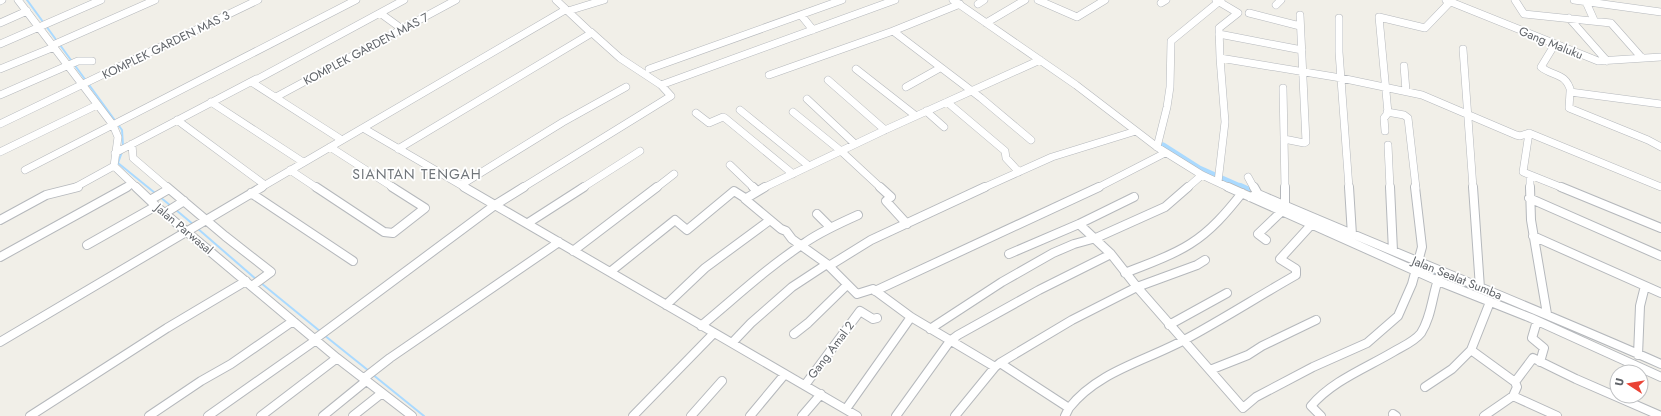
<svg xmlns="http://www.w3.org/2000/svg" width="1661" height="416" font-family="Jost,sans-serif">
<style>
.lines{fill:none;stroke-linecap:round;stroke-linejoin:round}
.stream{stroke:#aadaff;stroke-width:2}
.canal-far1{stroke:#aadaff;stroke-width:7}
.canal{stroke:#aadaff;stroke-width:8}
.minor-far1-casing{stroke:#b5b8bc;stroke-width:8}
.minor-casing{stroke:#b5b8bc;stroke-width:10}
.minor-far1{stroke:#fff;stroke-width:7}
.minor{stroke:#fff;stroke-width:8}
.labels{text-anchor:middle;stroke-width:3.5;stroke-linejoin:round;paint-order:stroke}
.street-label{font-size:12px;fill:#5f6368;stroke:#fff}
.quarter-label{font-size:14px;letter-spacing:1px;fill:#70757a;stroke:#fff}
</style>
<rect width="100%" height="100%" fill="#f1efe8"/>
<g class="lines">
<!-- stream -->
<path class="stream" d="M 27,0 L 57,41
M 60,45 L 122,130 L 123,146
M 122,152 L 118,163 L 155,193
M 160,197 L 171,206
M 176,210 L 194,225
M 197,228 L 257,280
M 261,283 L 321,332
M 324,335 L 369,371
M 372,374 L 424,416"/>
<!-- canal-far1 -->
<path class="canal-far1" d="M 1163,146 L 1199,169 L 1242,188"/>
<!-- canal -->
<path class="canal" d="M 1240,187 L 1260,196
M 1399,258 L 1470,290"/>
<!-- minor-far1 casing -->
<g class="minor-far1-casing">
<path id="minor-far1" d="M 18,0 L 113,125 L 118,137 L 114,166 L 137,188
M 953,0 L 1076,85 L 1157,147 L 1202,175 L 1230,188
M 1038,0 L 1077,17 L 1105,0
M 1216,0 L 1238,13 L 1219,28 L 1220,58
M 1446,0 L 1598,61 L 1661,57
M 1515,0 L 1524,14 L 1611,23 L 1642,58
M 1574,0 L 1661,12
M 0,1 L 2,0
M 1586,2 L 1594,20
M 1161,3 L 1166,0
M 978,4 L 984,0
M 1276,5 L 1281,0
M 568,11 L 604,0
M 380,13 L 402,29
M 1249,13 L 1300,26
M 801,15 L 813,30
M 1339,18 L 1339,52 L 1349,188
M 1569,18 L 1607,61
M 0,23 L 27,11
M 986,23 L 1025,0
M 893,31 L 960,4
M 1219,34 L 1302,50
M 0,44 L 101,0
M 1555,44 L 1541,67 C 1553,77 1566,72 1571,92
M 53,45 L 155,0
M 1463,49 L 1473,188
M 1404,66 L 1406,91
M 0,69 L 54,47
M 649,69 L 842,0
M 856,69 L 916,116
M 769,75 L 893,31 L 981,98 L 1031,140
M 828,80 L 885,130
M 661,85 L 895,0
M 906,87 L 940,68
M 1283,88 L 1285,188
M 0,95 L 78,61 L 92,61
M 276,97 L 456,0
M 807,99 L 855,144
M 211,102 L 303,162
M 947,102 L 1005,151 L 1006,158 L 1019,172
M 1661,104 L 1570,92 L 1569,108 L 1648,140 L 1661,147
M 740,110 L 809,166
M 926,111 L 944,127
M 793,112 L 841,151 L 881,188
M 1387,112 L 1404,115 L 1408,118 L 1416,188
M 696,113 L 709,123 L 723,117 L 725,118 L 793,174
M 177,120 L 265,185
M 0,124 L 258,0
M 363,128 L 466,188
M 1385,131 L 1384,118 L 1388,113 L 1379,17 L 1425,28 L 1450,2
M 1529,133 L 1523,172 L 1563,188
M 1284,139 L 1304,143 L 1306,142 L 1300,15
M 342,140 L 253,83 L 254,81 L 404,0
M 132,144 L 133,158 L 168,188
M 1388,145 L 1390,188
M 330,147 L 394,188
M 1157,147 L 1167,107 L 1170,87 L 1171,41 L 1221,0
M 398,149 L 590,34 L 588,30 L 556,0
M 0,152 L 97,105
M 115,153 L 256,79
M 730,165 L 754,188
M 25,170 L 356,0
M 290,170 L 317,188
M 1530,176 L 1530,188
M 1248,177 L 1254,188
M 1218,182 L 1225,122 L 1220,58 L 1341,78 L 1422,95 L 1516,135 L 1520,136 L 1529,133 L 1661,187
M 461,185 L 563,122 L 626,87
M 74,188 L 114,166
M 125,188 L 132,184
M 260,188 L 565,10
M 522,188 L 671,96 L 661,85 L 620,58 L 591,32
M 582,188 L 640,151
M 656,188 L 674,174
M 763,188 L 885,130 L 1040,60
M 983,188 L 1052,157 L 1136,131
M 1097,188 L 1165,153
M 1187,188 L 1202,175"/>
</g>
<!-- minor casing -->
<g class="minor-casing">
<path id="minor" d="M 136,187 L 156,206 L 337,358 L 412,416
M 167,187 L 225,236 L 271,272 L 252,286
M 316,187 L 384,232 L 393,233 L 425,208 L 392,187
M 464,187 L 857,416
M 753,187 L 757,191
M 765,187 L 745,199 L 781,229 L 786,231 L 792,239 L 827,264 L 857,294 L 873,289 L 911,317 L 995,367 L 1000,363 L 1069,408 C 1098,371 1146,361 1186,339 C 1223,319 1259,296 1296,275 L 1296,269 L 1280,259 L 1311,225
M 880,187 L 891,197 L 886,201 L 907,224
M 1228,187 L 1438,281 L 1531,318 L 1661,377
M 1254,187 L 1258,194
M 1285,187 L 1285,205
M 1349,187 L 1352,235
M 1390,187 L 1393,251
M 1473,187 L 1480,288
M 1530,187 L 1531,220 L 1547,314
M 1561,187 L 1661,228
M 251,193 L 353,261
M 1250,197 L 1258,194 C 1392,252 1527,305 1661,364
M 1529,198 L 1661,256
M 150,200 L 169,189
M 165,213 L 184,201
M 817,214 L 829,226 L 828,229
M 0,220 L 46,195 L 78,187
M 528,223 L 584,187
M 1079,224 L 1111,254 L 1137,287 L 1243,408 L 1256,397 L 1313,367 L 1367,343 L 1398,316 L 1412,284 L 1422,247 L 1415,187
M 1533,236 L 1661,293
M 1266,240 L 1258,234 L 1281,212
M 87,245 L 156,206
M 573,251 L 657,187
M 1009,254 L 1079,224 L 1134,197
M 0,257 L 127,187
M 829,266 L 871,240 L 985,187
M 610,272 L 675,220 L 687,230 L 734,191 L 745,198
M 1125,273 C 1147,264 1170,257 1190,244 C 1211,231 1227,212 1242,193
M 875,291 L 1099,187
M 666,305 L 705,268 L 770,220
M 1537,321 L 1532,338 L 1544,348 L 1540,362
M 1169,325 L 1227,293
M 701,326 C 736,297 769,266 806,242 C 822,231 840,223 858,215
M 930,329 L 1002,282 L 1053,253 L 1074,244 L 1096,238 L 1165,207 L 1188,187
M 794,334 L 808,323 L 847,285
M 315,339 L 495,205 L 524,187
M 0,342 L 262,187
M 732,343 L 751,323 L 792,287 L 827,264
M 1471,350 L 1515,382 L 1517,387 L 1513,396
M 1638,355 L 1640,306 L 1645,286
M 1000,363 L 1072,320 L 1137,287 L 1197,265 L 1205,260
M 1210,370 L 1248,355 L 1262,346 L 1316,320
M 363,379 L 390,358 L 559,242
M 1515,382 L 1533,358 L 1576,379 L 1661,416
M 805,385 L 860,311 L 873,319 L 877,318
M 1425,387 L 1452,369 L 1471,350 L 1490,302
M 846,409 L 911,317
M 1393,414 L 1396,416
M 30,416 L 167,328 L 246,281
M 149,416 L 201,381 L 231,364 L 293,321
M 208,416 L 316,340
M 261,416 L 337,358
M 323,416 L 366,381
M 353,416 L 382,393
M 633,416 L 714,333
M 691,416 L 722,381
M 750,416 L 785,374
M 802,416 L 821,394
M 896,416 L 950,341 L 958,335 L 1039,290 L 1111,254
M 955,416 L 995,367
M 1065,416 L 1069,408
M 1321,416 L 1311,406 C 1332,381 1366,368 1393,352 C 1403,346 1414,342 1421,333 C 1432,316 1432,295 1439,277
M 1484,416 L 1513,396 L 1557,416"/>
</g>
<!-- minor-far1 -->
<use href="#minor-far1" class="minor-far1"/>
<!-- minor -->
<use href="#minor" class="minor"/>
</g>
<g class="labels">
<!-- street labels -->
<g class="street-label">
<text transform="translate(1551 43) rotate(22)" y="4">Gang Maluku</text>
<text transform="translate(166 45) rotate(-26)" y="4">KOMPLEK GARDEN MAS 3</text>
<text transform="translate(366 49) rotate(-28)" y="4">KOMPLEK GARDEN MAS 7</text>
<text transform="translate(184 229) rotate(40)" y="4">Jalan Parwasal</text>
<text transform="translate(1457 278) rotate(22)" y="4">Jalan Sealat Sumba</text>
<text transform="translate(831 350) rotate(-53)" y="4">Gang Amal 2</text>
</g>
<!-- quarter labels -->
<g class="quarter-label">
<text x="417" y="179">SIANTAN TENGAH</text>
</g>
</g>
<!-- north arrow -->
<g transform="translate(1629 384) rotate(282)"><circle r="19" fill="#ffffff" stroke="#bfc1c3"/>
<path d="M0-3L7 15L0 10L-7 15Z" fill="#ea4335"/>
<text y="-6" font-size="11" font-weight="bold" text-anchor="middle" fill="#5f6368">U</text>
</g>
</svg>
